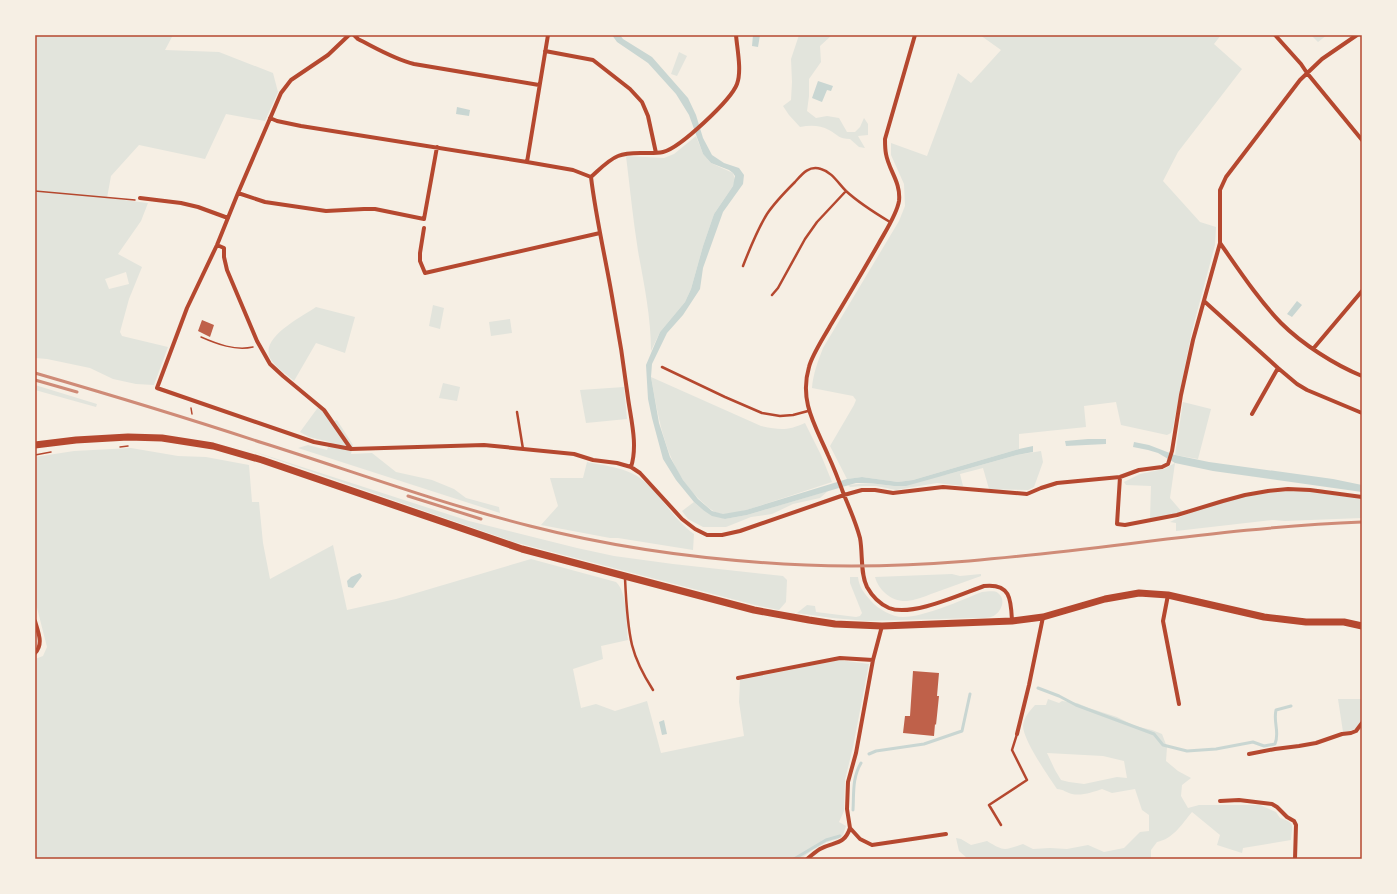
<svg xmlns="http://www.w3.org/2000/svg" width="1397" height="894" font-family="Rubik,sans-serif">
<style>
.green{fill:#e2e4dc;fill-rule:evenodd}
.water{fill:#c9d6d2}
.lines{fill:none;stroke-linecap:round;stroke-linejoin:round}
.stream{stroke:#c9d6d2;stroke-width:3}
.building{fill:#bf614a}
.path{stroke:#b5482f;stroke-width:1.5}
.service{stroke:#b5482f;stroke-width:2.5}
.minor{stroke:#b5482f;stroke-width:4}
.secondary{stroke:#b5482f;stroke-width:7}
.rail{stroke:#cf8b77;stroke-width:3}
.neatline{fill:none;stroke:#b5482f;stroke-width:1.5}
</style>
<rect width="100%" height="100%" fill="#f6efe4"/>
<!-- green -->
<path class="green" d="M 35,35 L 173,35 L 165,50 L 219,52 L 273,73 L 278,92 L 265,121 L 226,114 L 205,159 L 139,145 L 111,176 L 107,198 L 148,203 L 141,221 L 118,254 L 142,267 L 129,299 L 120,332 L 122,336 L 168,347 L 154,385 L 136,384 L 113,379 L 90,368 L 47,359 L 35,358 ZM 126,272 L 129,284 L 109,289 L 105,279 Z
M 799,35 L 832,35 L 820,46 L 821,62 L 809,79 L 809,96 L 807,111 L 816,118 L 827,116 L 839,118 L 847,132 L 855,132 L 860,127 L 864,118 L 868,124 L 868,135 L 858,136 L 865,148 L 859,147 L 850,139 C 839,139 838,135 829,130 C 820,125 810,125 800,127 L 789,115 L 783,106 L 791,100 L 792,82 L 791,59 Z
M 980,35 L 1221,35 L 1214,44 L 1242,69 L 1178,152 L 1163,181 L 1200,222 L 1216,227 L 1215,245 L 1192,331 L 1173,427 L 1171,433 L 1167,435 L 1121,425 L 1116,402 L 1084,406 L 1086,427 L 1019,434 L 1019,449 L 913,480 L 898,482 L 862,477 L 847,479 L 830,446 L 854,405 L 856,400 L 853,396 L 812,388 C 813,374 818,361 823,348 L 899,221 L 905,206 L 904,184 L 891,155 L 891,143 L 927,156 L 958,73 L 971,83 L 1001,50 Z
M 1311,35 L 1327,35 L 1318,42 Z
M 679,52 L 687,56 L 677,76 L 671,74 Z
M 696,136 L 703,154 L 711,163 L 733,173 L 735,180 L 733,186 L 714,214 L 703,246 L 691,289 L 685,302 L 660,332 L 651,351 C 651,317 644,284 638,251 C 633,220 630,188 626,156 L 664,158 L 674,154 Z
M 433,305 L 444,308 L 440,329 L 429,326 Z
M 316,307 L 355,317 L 345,353 L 316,343 L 294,381 C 286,374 275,367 270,358 C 260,337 302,317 316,307 Z
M 510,319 L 512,333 L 491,336 L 489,322 Z
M 651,377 L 761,426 C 780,430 787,431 805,423 L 821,455 L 832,482 C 811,489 790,496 768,503 C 754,507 739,514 724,514 C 714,514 708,507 701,501 C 666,469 659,421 651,377 Z
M 443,383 L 460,387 L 457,401 L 439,398 Z
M 35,385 L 97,404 L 96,407 L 35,390 Z
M 624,387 L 627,419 L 586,423 L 580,390 Z
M 1183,402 L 1211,409 L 1198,459 L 1175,455 Z
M 319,406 L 332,422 L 337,420 L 353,445 L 351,454 L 372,453 L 396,472 L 432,480 L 454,489 L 466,498 L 499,507 L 500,513 L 298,448 L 308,445 L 327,450 L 330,442 L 309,437 L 300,432 Z
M 131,448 L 178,456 L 206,457 L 249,465 L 252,502 L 259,502 L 263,543 L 270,579 L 333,545 L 347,610 L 396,599 L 531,559 L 616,582 C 628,593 626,624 628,640 L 601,646 L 603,659 L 573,669 L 581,708 L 596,704 L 615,711 L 647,701 L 661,753 L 744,736 L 739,702 L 740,680 L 839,660 L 869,664 L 853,747 L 845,780 L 844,811 L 839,822 L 846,826 L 843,835 L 838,839 L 827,842 L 811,851 L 801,859 L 35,859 L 35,659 L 43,656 L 47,647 L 35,600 L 35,457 L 74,451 Z
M 243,448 L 469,521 L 577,548 L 614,556 L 673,564 L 783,576 L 787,580 L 786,602 L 779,610 L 755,605 L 514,542 Z
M 1041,451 L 1043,462 L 1034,487 L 1028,490 L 989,489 L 983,468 L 960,474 L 963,486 L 937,483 L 896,490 L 876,486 L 863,486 L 850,487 L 848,485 L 869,483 L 894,486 L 949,474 L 1017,455 Z
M 587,462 C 606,466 630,468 645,482 C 663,498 674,520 694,534 L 693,550 L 618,538 L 610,538 L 541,525 L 558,506 L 550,478 L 583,478 Z
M 1175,463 L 1170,498 L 1182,512 L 1150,519 L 1151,486 L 1126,485 L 1124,482 L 1140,474 L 1164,469 Z
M 828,491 L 820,498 L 793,504 L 772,514 L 751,517 L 726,527 L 703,527 L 688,519 L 682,511 L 694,502 L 703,510 L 725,519 L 747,515 Z
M 1287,491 L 1304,491 L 1362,499 L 1362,518 L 1285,521 L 1273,520 L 1176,531 L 1176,523 L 1170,522 C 1204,504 1249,494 1287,491 Z
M 952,574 L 960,576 L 981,574 L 981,576 C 964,582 948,588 931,594 C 924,597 915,600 907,601 C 892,602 879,591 875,577 Z
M 850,577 L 858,577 C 859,587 864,593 871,601 C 878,609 892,617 903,617 C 924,617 962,600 982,592 C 987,592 994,590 998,593 C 1006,599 1002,610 995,615 C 990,619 980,618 974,618 L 867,621 L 832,618 L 797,613 L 807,605 L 815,606 L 816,612 L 856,617 L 860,616 L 862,613 L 850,583 Z
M 1048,699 L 1059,703 L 1062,701 L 1077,703 L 1089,708 L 1117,717 L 1135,726 L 1152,730 L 1162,734 L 1167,747 L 1166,761 L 1178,771 L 1191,778 L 1182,785 L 1181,796 L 1188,808 L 1199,805 L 1260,805 L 1276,812 L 1280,818 C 1296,823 1292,825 1291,840 L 1243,848 L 1242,853 L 1217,845 L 1220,835 L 1192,812 C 1182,824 1173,839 1157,842 L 1151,850 L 1151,859 L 968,859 L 959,851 L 956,838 L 961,839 L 971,845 L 987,841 C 1004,851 1003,851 1023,844 L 1033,849 L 1050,848 L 1067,849 L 1088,845 L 1104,852 L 1124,848 L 1140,832 L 1149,831 L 1149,815 L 1142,810 L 1135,789 L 1112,793 L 1102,789 C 1093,792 1082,796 1072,794 C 1067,793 1063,789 1057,789 C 1049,777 1023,740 1023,726 C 1024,717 1029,712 1035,705 L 1046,705 ZM 1047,753 L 1103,756 L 1124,761 L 1127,778 L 1117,777 L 1084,784 L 1069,782 L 1061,780 L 1055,770 Z
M 1338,699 L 1362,699 C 1362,717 1366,730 1343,732 Z"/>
<!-- water -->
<path class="water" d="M 612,35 L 620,35 L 623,39 L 652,57 L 688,98 L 696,115 L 703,138 L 712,155 L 724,163 L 739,168 L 744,175 L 743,184 L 723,212 L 703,268 L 700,289 L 683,315 L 667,333 L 652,364 L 651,377 L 659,423 L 670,457 L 683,480 L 698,499 L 712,511 L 723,514 L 746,510 L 847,479 L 862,477 L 898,482 L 913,480 L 1019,449 L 1033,446 L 1033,452 L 1017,455 L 906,486 L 894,486 L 869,483 L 856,483 L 747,515 L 725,519 L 712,516 L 703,510 L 694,502 L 676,480 L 663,459 L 652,418 L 648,399 L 646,365 L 660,332 L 685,302 L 691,289 L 703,246 L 714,214 L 733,186 L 735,176 L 733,173 L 729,170 L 711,163 L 703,154 L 689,115 L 676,94 L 648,63 L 617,42 Z
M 753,35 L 760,35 L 758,47 L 752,46 Z
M 818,81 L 833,86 L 831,91 L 827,90 L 822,102 L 812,98 Z
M 457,107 L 470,110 L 469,116 L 456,114 Z
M 1297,301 L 1302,305 L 1292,317 L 1287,314 Z
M 1088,439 L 1106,439 L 1106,444 L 1066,446 L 1065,441 Z
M 1134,442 L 1149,445 L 1175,455 L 1209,462 L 1333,479 L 1362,485 L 1362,492 L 1213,471 L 1175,463 L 1158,453 L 1148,450 L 1133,447 Z
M 360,573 L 362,576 L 353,588 L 348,587 L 347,581 L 351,577 Z
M 664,720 L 667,734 L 662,735 L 659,722 Z"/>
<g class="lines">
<!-- stream -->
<path class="stream" d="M 1038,688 L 1059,696 L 1076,705 L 1154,734 L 1163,745 L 1187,751 L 1216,749 L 1253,742 L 1264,746 L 1275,744 C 1280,732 1273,723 1276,710 L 1291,706
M 869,754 L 876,751 L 924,744 L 962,731 L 970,694
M 853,810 C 854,794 852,778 861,763
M 794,859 L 826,840 L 840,836"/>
</g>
<!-- building -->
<path class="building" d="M 202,320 L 214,325 L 210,337 L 198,331 Z
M 913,671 L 939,673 L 937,696 L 939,696 L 936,725 L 935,724 L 934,736 L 903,733 L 905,716 L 910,716 Z"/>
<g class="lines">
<!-- path -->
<path class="path" d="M 35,191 L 135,200
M 201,337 C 217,344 235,351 253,347
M 191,408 L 192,414
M 120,447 L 128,446
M 35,455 L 51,452"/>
<!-- service -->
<path class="service" d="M 743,266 C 750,248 757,230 767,214 C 775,202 785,192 795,182 C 802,174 809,165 821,169 C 832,172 838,183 846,191 C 859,203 875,213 890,222
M 772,295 L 778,288 L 805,239 L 817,222 L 846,191
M 662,367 L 725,397 L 762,413 L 780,416 L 793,415 L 808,411
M 517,412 L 523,449
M 625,578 C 626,600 627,624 632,645 C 636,661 644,676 653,690
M 1001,825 L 989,805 L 1027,780 L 1012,750 L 1017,734"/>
<!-- minor -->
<path class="minor" d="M 349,35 L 328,55 L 291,80 L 281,93 L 238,193 L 217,245 L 187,308 L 157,388 L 314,442 L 351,449 L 484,445 L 574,454 L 593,460 L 617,463 L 631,467 L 640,473 L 682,519 L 695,529 L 707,535 L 722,535 L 740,531 L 844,495 L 862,490 L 875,490 L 893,493 L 943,487 L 1027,494 L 1041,488 L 1057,483 L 1120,477 L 1139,470 L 1162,467 L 1168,464 L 1172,451 L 1181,395 L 1193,340 L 1220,243 L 1220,190 L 1226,177 L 1300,80 L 1322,59 L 1357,35
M 354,35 L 358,39 C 376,48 394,59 414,64 L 539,85
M 548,35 L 527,162 L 573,170 L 591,177 C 596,219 606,260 613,302 C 619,334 624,366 628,398 C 631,420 638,445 631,467
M 915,35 L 885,139 C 885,144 885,149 886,154 C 889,171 901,182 899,201 C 897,214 885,232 879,243 C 863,271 847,298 830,326 C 824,337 812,355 809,367 C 799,401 815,425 828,455 C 834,468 839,481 844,495 C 850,509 856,523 860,538 C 863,554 860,573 867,587 C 872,596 880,604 889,608 C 912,617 961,594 984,586 C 1011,583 1011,600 1012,621
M 1275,35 L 1301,64 L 1307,73 L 1362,140
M 545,51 L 593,60 L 630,89 L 642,102 L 648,116 L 656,153
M 270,118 L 277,121 L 301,126 L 527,162
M 591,177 C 599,170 608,160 618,156 C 632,150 649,155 663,152 C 680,148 731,100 737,84 C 742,71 737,48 736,35
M 238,193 L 265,202 L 326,211 L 364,209 L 375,209 L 424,219 L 437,147
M 140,198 L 181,203 L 198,207 L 228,218
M 424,228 L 420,253 L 420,261 L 425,273 L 600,233
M 1220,243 C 1239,270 1258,299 1281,323 C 1302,344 1335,365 1362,376
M 217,245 L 224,248 L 224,257 L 227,270 L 257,341 L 270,364 L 283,376 L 324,410 L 351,449
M 1204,301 L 1278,368 L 1297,384 L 1307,390 L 1362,413
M 1313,349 L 1362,291
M 1252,414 L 1278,368
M 1120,477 L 1117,524 L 1125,525 L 1177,515 L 1223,501 L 1245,495 L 1268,491 L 1288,489 L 1310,490 L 1362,497
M 1168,595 L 1163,621 L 1179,704
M 35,621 C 38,632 44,644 35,653
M 882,626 L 873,660 L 856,753 L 848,782 L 847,809 L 850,828 L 860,839 L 872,845 L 946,834
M 738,678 L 840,658 L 873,660
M 1017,734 L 1029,685 L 1043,617
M 1249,754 L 1275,749 L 1299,746 L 1316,743 L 1342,734 L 1351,733 L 1356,731 L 1362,723
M 1220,801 L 1239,800 L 1272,804 L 1277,807 L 1287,817 L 1294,821 L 1296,825 L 1295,859
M 807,859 C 811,856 815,852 820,849 C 834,841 844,846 850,828"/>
<!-- secondary -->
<path class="secondary" d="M 35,445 L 76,440 L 128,437 L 162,438 L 213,446 L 262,460 L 522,549 L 754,610 L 809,620 L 835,624 L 882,626 L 1012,621 L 1043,617 L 1105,599 L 1139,593 L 1168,595 L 1264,617 L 1281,619 L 1306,622 L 1344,622 L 1362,626"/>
<!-- rail -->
<path class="rail" d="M 35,373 C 111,395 187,418 263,443 C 352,471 439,503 530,526 C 620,549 713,561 806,565 C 993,573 1176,529 1362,522
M 35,380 L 77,392
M 408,496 L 481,519"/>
</g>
<!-- border -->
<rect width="1397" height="894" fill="none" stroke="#f6efe4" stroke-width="72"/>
<rect x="36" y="36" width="1325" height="822" class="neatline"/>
</svg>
